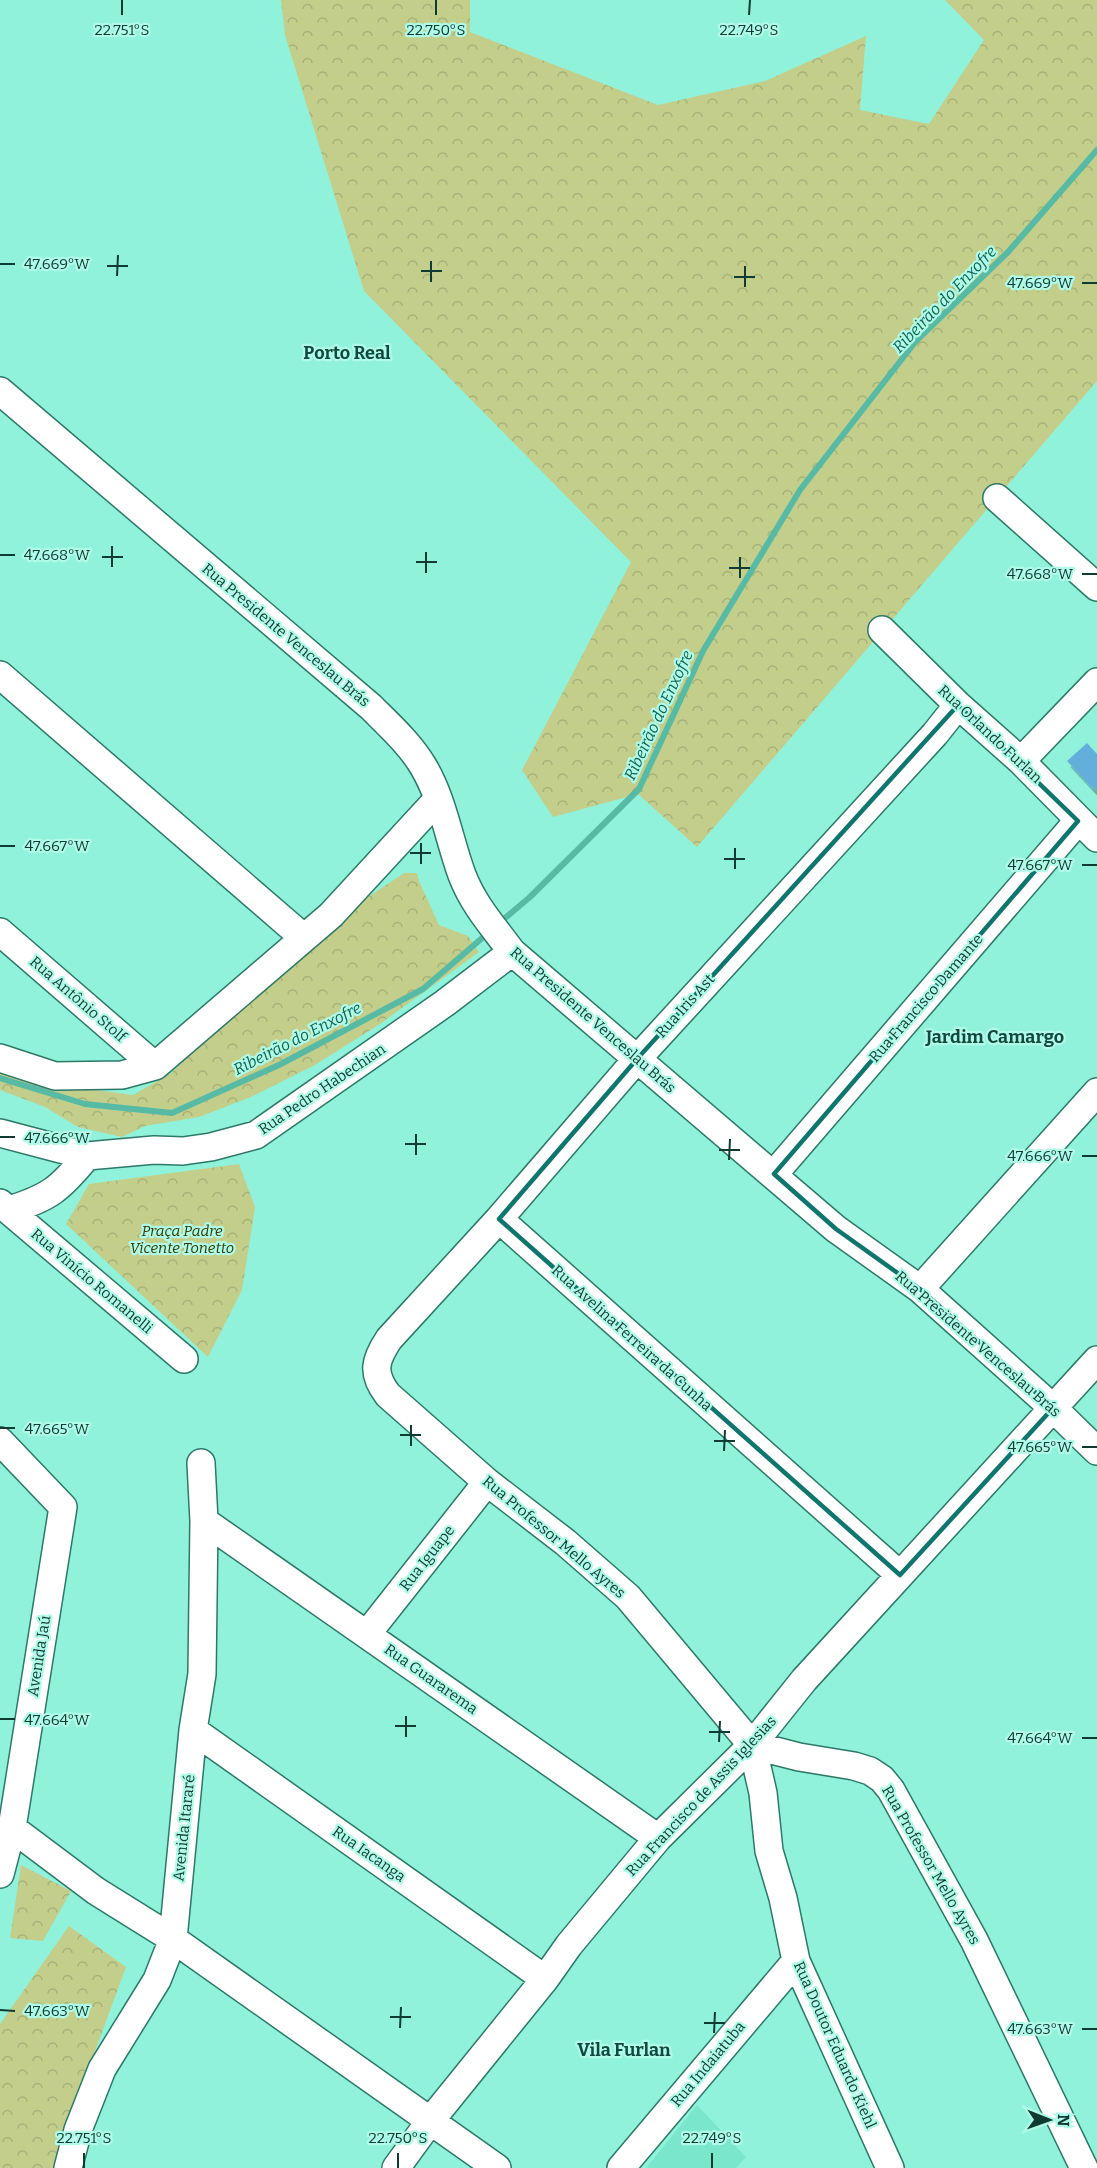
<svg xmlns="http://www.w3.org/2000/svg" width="1097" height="2168" font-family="Bitter,serif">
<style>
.built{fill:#7ae6cc}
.forest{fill:url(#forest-crowns)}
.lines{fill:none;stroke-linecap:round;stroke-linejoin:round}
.stream{stroke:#56baa4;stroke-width:6}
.building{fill:#63afdc;filter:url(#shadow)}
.minor-casing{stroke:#2c7968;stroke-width:30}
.minor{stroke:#fff;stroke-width:27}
.marked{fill:none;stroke:#0f766e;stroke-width:4.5;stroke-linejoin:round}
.ticks{fill:none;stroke:#103b32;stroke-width:2}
.labels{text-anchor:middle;stroke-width:4.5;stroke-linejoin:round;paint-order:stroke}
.street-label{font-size:15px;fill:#103b32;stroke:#affbe7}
.park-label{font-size:15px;font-style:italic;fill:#333900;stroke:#affbe7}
.water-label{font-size:16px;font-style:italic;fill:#106253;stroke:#affbe7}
.quarter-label{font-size:18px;font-weight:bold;fill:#12493e;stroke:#affbe7}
.ticks-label{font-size:15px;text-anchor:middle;fill:#103b32;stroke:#affbe7;stroke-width:4.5;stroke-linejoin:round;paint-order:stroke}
</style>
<defs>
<pattern id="forest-crowns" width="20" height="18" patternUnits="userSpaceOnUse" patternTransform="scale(1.5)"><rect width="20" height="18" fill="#c3ce8b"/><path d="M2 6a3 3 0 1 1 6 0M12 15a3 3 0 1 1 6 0" fill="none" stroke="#a6b278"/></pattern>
<filter id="shadow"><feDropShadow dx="3.5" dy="6" stdDeviation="0" flood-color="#0004"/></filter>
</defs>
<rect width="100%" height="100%" fill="#90f2da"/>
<!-- built -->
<path class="built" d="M 697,2105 L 746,2157 L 736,2168 L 646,2168 Z"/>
<!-- forest -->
<path class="forest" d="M 281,0 L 470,0 L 470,32 L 658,105 L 765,81 L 866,36 L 860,110 L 929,124 L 984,40 L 945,0 L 1097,0 L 1097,381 L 697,847 L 638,794 L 553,817 L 522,770 L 631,562 L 364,291 L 285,35 Z
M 404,873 L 417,873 L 419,881 L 439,925 L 468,936 L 479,952 L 380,1024 L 315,1065 L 251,1097 L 199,1117 L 145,1126 L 122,1137 L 78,1127 L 45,1107 L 0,1090 L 0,1063 L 53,1084 L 133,1095 L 170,1074 L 212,1033 L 341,915 Z
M 239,1164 L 255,1207 L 242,1290 L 208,1357 L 66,1224 L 89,1184 Z
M 21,1865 L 71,1891 L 43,1941 L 10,1938 Z
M 69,1926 L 126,1967 L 62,2141 L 55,2168 L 0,2168 L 0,2024 Z"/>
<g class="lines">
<!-- stream -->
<path class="stream" d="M 498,924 L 530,897 L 639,789 L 703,651 L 800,490 L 916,341 L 1008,252 L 1097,150
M 0,1078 L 85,1104 L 172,1113 L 279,1065 L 423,989 L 488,933"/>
</g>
<!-- building -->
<path class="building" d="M 1087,743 L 1097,754 L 1097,787 L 1094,790 L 1067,761 Z"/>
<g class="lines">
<!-- minor casing -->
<g class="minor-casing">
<path id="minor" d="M 0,391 L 371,707 C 389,725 410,744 423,766 C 443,799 449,840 462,875 C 474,906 493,926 512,952 L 836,1229 L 920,1289 L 1053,1408 L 1097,1451
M 997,498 L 1097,587
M 882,630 L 958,705 L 1021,761 L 1097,838
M 0,675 L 304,938
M 958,705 L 935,734 L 637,1059 L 499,1219 L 389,1339 C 375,1360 371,1373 388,1395 L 487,1482 L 565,1542 L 628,1597 L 752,1745 L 799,1757 L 854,1766 L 870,1771 L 882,1779 L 891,1790 L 974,1940 L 1084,2168
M 1021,761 L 1097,682
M 0,932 L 155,1066
M 0,1058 L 55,1076 L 122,1075 L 155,1066 L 331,915 L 438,799
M 0,1133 L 87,1156 L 154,1150 L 183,1151 L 211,1147 L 256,1135 L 445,1003 L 512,952
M 774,1174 L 1078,821
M 0,1203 L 184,1359
M 9,1210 C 49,1198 60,1189 87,1156
M 499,1219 L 900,1575
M 920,1289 L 1097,1092
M 0,1441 L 63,1507 L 12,1828 L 0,1874
M 204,1521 L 658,1838
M 367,1634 L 487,1482
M 193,1730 L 545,1979
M 752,1745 L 763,1793 L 769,1851 L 783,1898 L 796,1961 L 890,2168
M 12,1828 L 96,1891 L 173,1939 L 497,2168
M 68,2168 L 78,2130 L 102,2069 L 157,1980 L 173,1939 L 193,1730 L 202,1674 L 204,1521 L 201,1463
M 396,2168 L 431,2120 L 545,1979 L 569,1945 L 658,1838 L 752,1745 L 804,1680 L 1097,1360
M 621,2168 L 796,1961"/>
</g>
<!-- minor -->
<use href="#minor" class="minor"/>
</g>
<!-- marked area -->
<path class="marked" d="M 958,705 L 1078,821 L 774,1174 L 836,1229 L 920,1289 L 1053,1408 L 900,1575 L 499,1219 L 637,1059 Z"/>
<!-- ticks -->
<path class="ticks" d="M 122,15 L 122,0M 436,15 L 436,0M 749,15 L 750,0M 0,264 L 15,264M 107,266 L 128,266M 421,271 L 442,271M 117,276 L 118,255M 734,277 L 755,277M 431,282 L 431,261M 1082,283 L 1097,283M 745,287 L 745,266M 0,555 L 15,555M 102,557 L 123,557M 416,562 L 437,562M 112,567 L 112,546M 729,568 L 750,568M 426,573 L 426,552M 1082,574 L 1097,574M 740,578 L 740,557M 0,846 L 15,846M 410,853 L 431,853M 724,859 L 745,859M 421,864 L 421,843M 1082,865 L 1097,865M 735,869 L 735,848M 0,1137 L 15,1137M 405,1144 L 426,1144M 719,1150 L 740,1150M 416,1155 L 416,1134M 1082,1156 L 1097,1156M 729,1160 L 730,1139M 0,1428 L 15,1428M 400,1435 L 421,1435M 714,1441 L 735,1441M 411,1446 L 411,1425M 1082,1447 L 1097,1447M 724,1451 L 725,1430M 0,1719 L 15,1719M 395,1726 L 416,1726M 709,1732 L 730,1732M 406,1737 L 406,1716M 1082,1738 L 1097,1738M 719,1742 L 720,1721M 0,2010 L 15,2011M 390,2017 L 411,2017M 704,2023 L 725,2023M 400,2028 L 401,2007M 1082,2029 L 1097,2029M 714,2033 L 715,2012M 84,2168 L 84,2153M 398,2168 L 398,2153M 712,2168 L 712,2153"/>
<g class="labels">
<!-- street labels -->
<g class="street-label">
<text transform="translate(286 635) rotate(40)" y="5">Rua Presidente Venceslau Brás</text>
<text transform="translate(990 734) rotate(43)" y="5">Rua Orlando Furlan</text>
<text transform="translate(926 998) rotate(-49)" y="5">Rua Francisco Damante</text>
<text transform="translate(78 999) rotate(41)" y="5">Rua Antônio Stolf</text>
<text transform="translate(685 1006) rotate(-48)" y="5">Rua Iris Ast</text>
<text transform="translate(593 1020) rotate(41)" y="5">Rua Presidente Venceslau Brás</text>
<text transform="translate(322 1089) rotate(-34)" y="5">Rua Pedro Habechian</text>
<text transform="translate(92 1281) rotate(40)" y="5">Rua Vinício Romanelli</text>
<text transform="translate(632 1338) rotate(42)" y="5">Rua Avelina Ferreira da Cunha</text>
<text transform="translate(978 1344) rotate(41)" y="5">Rua Presidente Venceslau Brás</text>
<text transform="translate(554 1537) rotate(40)" y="5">Rua Professor Mello Ayres</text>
<text transform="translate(427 1558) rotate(-52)" y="5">Rua Iguape</text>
<text transform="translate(39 1656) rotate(-81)" y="5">Avenida Jaú</text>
<text transform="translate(431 1679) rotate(35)" y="5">Rua Guararema</text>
<text transform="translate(701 1796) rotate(-47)" y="5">Rua Francisco de Assis Iglesias</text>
<text transform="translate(184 1828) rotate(-84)" y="5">Avenida Itararé</text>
<text transform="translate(369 1854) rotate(35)" y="5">Rua Iacanga</text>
<text transform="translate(931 1865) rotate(60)" y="5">Rua Professor Mello Ayres</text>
<text transform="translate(835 2045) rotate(66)" y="5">Rua Doutor Eduardo Kiehl</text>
<text transform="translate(708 2064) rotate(-50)" y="5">Rua Indaiatuba</text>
</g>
<!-- park labels -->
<g class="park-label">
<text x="182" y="1236">Praça Padre<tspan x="182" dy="17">Vicente Tonetto</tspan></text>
</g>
<!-- water labels -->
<g class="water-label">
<text transform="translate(944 299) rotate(-46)" y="6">Ribeirão do Enxofre</text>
<text transform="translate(658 715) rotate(-65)" y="6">Ribeirão do Enxofre</text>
<text transform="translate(297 1038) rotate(-27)" y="6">Ribeirão do Enxofre</text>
</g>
<!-- quarter labels -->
<g class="quarter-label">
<text x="347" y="359">Porto Real</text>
<text x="995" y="1043">Jardim Camargo</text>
<text x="624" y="2056">Vila Furlan</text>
</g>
</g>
<g class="ticks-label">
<text x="122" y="35">22.751°S</text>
<text x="436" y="35">22.750°S</text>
<text x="749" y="35">22.749°S</text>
<text x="57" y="269">47.669°W</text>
<text x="1040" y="288">47.669°W</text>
<text x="57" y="560">47.668°W</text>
<text x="1040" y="579">47.668°W</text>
<text x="57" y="851">47.667°W</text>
<text x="1040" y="870">47.667°W</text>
<text x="57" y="1143">47.666°W</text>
<text x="1040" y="1161">47.666°W</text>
<text x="57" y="1434">47.665°W</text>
<text x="1040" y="1452">47.665°W</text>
<text x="57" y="1725">47.664°W</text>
<text x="1040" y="1743">47.664°W</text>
<text x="57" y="2016">47.663°W</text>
<text x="1040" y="2034">47.663°W</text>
<text x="84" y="2143">22.751°S</text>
<text x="398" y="2143">22.750°S</text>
<text x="712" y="2143">22.749°S</text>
</g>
<!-- north arrow -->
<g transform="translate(1049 2120) rotate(91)" stroke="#affbe7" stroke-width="4.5" paint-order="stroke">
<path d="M0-4.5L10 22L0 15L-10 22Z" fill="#103b32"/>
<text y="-9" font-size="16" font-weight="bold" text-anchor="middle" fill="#103b32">N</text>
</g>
</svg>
